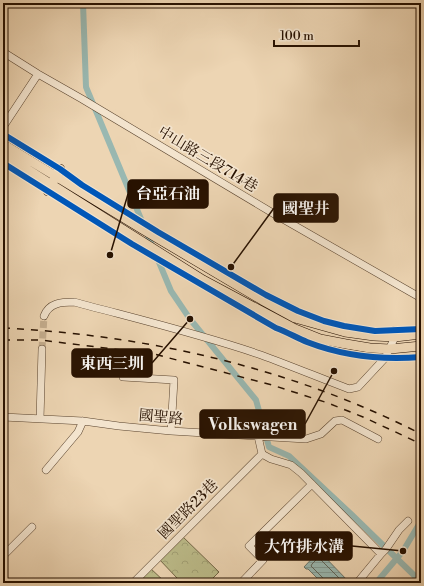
<svg xmlns="http://www.w3.org/2000/svg" width="424" height="586" font-family="'Libre Bodoni','Noto Serif TC',serif">
<style>
.forest{fill:url(#forest-crowns);stroke:#726645}
.water{fill:url(#water-rules);stroke:#6b756a}
.lines{fill:none;stroke-linecap:round;stroke-linejoin:round}
.shore{stroke:#606458;stroke-width:1}
.canal{stroke:#99b8b1;stroke-width:6}
.minor-tunnel{stroke:#c5ae8f;stroke-width:7;stroke-dasharray:7 3.5;stroke-linecap:butt}
.minor-casing{stroke:#58422d;stroke-width:8}
.major-casing{stroke:#271100;stroke-width:10}
.minor{stroke:#f3e4ce;stroke-width:7}
.major{stroke:#edd5b3;stroke-width:9}
.rail{stroke:#271100;stroke-width:1.5;stroke-dasharray:7 7;stroke-linecap:butt}
.cycleway-casing{stroke:#f3e4ce;stroke-width:8}
.cycleway{stroke:#0057b8;stroke-width:6}
.labels{text-anchor:middle;stroke-width:3.5;stroke-linejoin:round;paint-order:stroke}
.street-label{font-size:15px;fill:#271100;stroke:#f3e4ce}
.leader{fill:none;stroke:#271100;stroke-width:1.5}
.callout-dot{fill:#271100;stroke:#f3e4ce;stroke-width:1.5}
.callout{fill:#271100;stroke:#271100;stroke-width:1.5}
.callout-label{font-size:16px;text-anchor:middle;font-weight:bold;fill:#fff}
</style>
<defs>
<pattern id="forest-crowns" width="20" height="18" patternUnits="userSpaceOnUse"><rect width="20" height="18" fill="#bcbc8a"/><path d="M2 6a3 3 0 1 1 6 0M12 15a3 3 0 1 1 6 0" fill="none" stroke="#a2a175"/></pattern>
<pattern id="water-rules" width="6" height="5" patternUnits="userSpaceOnUse"><rect width="6" height="5" fill="#99b8b1"/><path d="M0 2.5h6" fill="none" stroke="#849d96"/></pattern>
</defs>
<rect width="100%" height="100%" fill="#edd5b3"/>
<filter id="stains"><feTurbulence type="fractalNoise" baseFrequency=".005" numOctaves="4"/><feColorMatrix values="0 0 0 0 .2 0 0 0 0 .09 0 0 0 0 .02 0 0 0 .5 -.17"/></filter>
<radialGradient id="worn" r=".72"><stop offset=".6" stop-color="#630" stop-opacity="0"/><stop offset="1" stop-color="#630" stop-opacity=".3"/></radialGradient>
<!-- forest -->
<path class="forest" d="M 181,535 L 219,572 L 208,583 L 173,583 L 177,578 L 158,558 Z
M 149,567 L 166,583 L 140,583 L 136,580 Z"/>
<!-- water -->
<path class="water" d="M 319,551 L 349,582 L 348,583 L 322,583 L 308,569 L 306,569 L 304,567 Z"/>
<g class="lines">
<!-- shore -->
<path class="shore" d="M 325,583 L 324,579 L 311,566 L 312,564 L 318,558 L 320,559 L 344,583"/>
<!-- canal -->
<path class="canal" d="M 83,3 L 86,87 L 171,291 L 190,319 L 256,400 L 269,447 L 289,456 L 351,514 L 421,582
M 376,583 L 403,551 L 421,521"/>
<!-- minor-tunnel -->
<path class="minor-tunnel" d="M 42,349 L 44,316"/>
<!-- minor casing -->
<g class="minor-casing">
<path id="minor" d="M 3,52 L 38,74 L 82,99 L 276,215 L 421,298
M 3,127 L 38,74
M 44,316 C 49,303 61,302 74,302 C 137,319 200,334 261,355 C 291,366 320,378 349,389 L 358,387 L 385,358 L 395,337 L 395,330
M 123,377 L 174,380 L 171,431
M 3,417 L 83,421 L 119,426 L 171,431 L 306,439 L 321,434 L 335,421 L 342,420 L 378,439
M 40,419 L 42,349
M 258,436 L 262,454 L 271,459 L 291,465 L 301,473 L 381,554
M 46,470 L 78,432 L 83,421
M 3,556 L 32,527
M 133,583 L 262,454
M 241,583 L 263,560 L 249,546 L 312,484
M 357,583 L 381,554 L 386,549 L 399,530 L 408,521"/>
</g>
<!-- major casing -->
<g class="major-casing">
<path id="major" d="M 3,144 L 142,229 L 262,300 L 295,318 L 345,332 L 374,336 L 395,337 L 421,334
M 3,154 L 203,280 L 295,329 L 320,339 L 346,344 L 370,348 L 390,349 L 421,346
M 48,191 L 60,169"/>
</g>
<!-- minor -->
<use href="#minor" class="minor"/>
<!-- major -->
<use href="#major" class="major"/>
<!-- rail -->
<path class="rail" d="M 3,328 C 147,335 292,368 421,434
M 3,340 L 40,340 L 154,354 L 272,385 L 328,403 L 363,417 L 402,435 L 421,444"/>
<!-- cycleway casing -->
<g class="cycleway-casing">
<path id="cycleway" d="M 3,134 L 60,169 L 82,185 L 158,232 L 266,295 L 298,311 L 324,321 L 344,326 L 375,331 L 421,329
M 3,163 L 132,244 L 276,328 C 287,332 297,338 307,342 C 343,356 383,360 421,357"/>
</g>
<!-- cycleway -->
<use href="#cycleway" class="cycleway"/>
</g>
<g class="labels">
<!-- street labels -->
<g class="street-label">
<text transform="translate(208 159) rotate(31)" y="5">中山路三段714巷</text>
<text transform="translate(161 417) rotate(5)" y="5">國聖路</text>
<text transform="translate(188 509) rotate(-45)" y="5">國聖路23巷</text>
</g>
</g>
<!-- callouts -->
<path class="leader" d="M110 255L128 194M231 267L274 208M190 319L152 363M334 371L305 424M403 551L352 546"/>
<g class="callout-dot">
<circle cx="110" cy="255" r="4"/>
<circle cx="231" cy="267" r="4"/>
<circle cx="190" cy="319" r="4"/>
<circle cx="334" cy="371" r="4"/>
<circle cx="403" cy="551" r="4"/>
</g>
<g class="callout">
<rect x="128" y="180" width="80" height="28" rx="4"/>
<rect x="274" y="194" width="64" height="28" rx="4"/>
<rect x="72" y="349" width="80" height="28" rx="4"/>
<rect x="200" y="410" width="105" height="28" rx="4"/>
<rect x="256" y="532" width="96" height="28" rx="4"/>
</g>
<g class="callout-label">
<text x="168" y="199">台亞石油</text>
<text x="306" y="214">國聖井</text>
<text x="112" y="369">東西三圳</text>
<text x="253" y="430">Volkswagen</text>
<text x="304" y="552">大竹排水溝</text>
</g>
<!-- margin -->
<rect width="424" height="586" fill="none" stroke="#edd5b3" stroke-width="16"/>
<rect x="4" y="4" width="416" height="578" fill="none" stroke="#271100" stroke-width="2"/>
<rect x="8" y="8" width="408" height="570" fill="none" stroke="#271100"/>
<!-- scale -->
<path d="M274 40v6h85v-6" fill="none" stroke="#271100" stroke-width="2"/>
<text x="280" y="40" font-size="12" fill="#271100" stroke="#f3e4ce" stroke-width="3" paint-order="stroke">100 m</text>
<rect width="100%" height="100%" filter="url(#stains)"/>
<rect width="100%" height="100%" fill="url(#worn)"/>
</svg>
